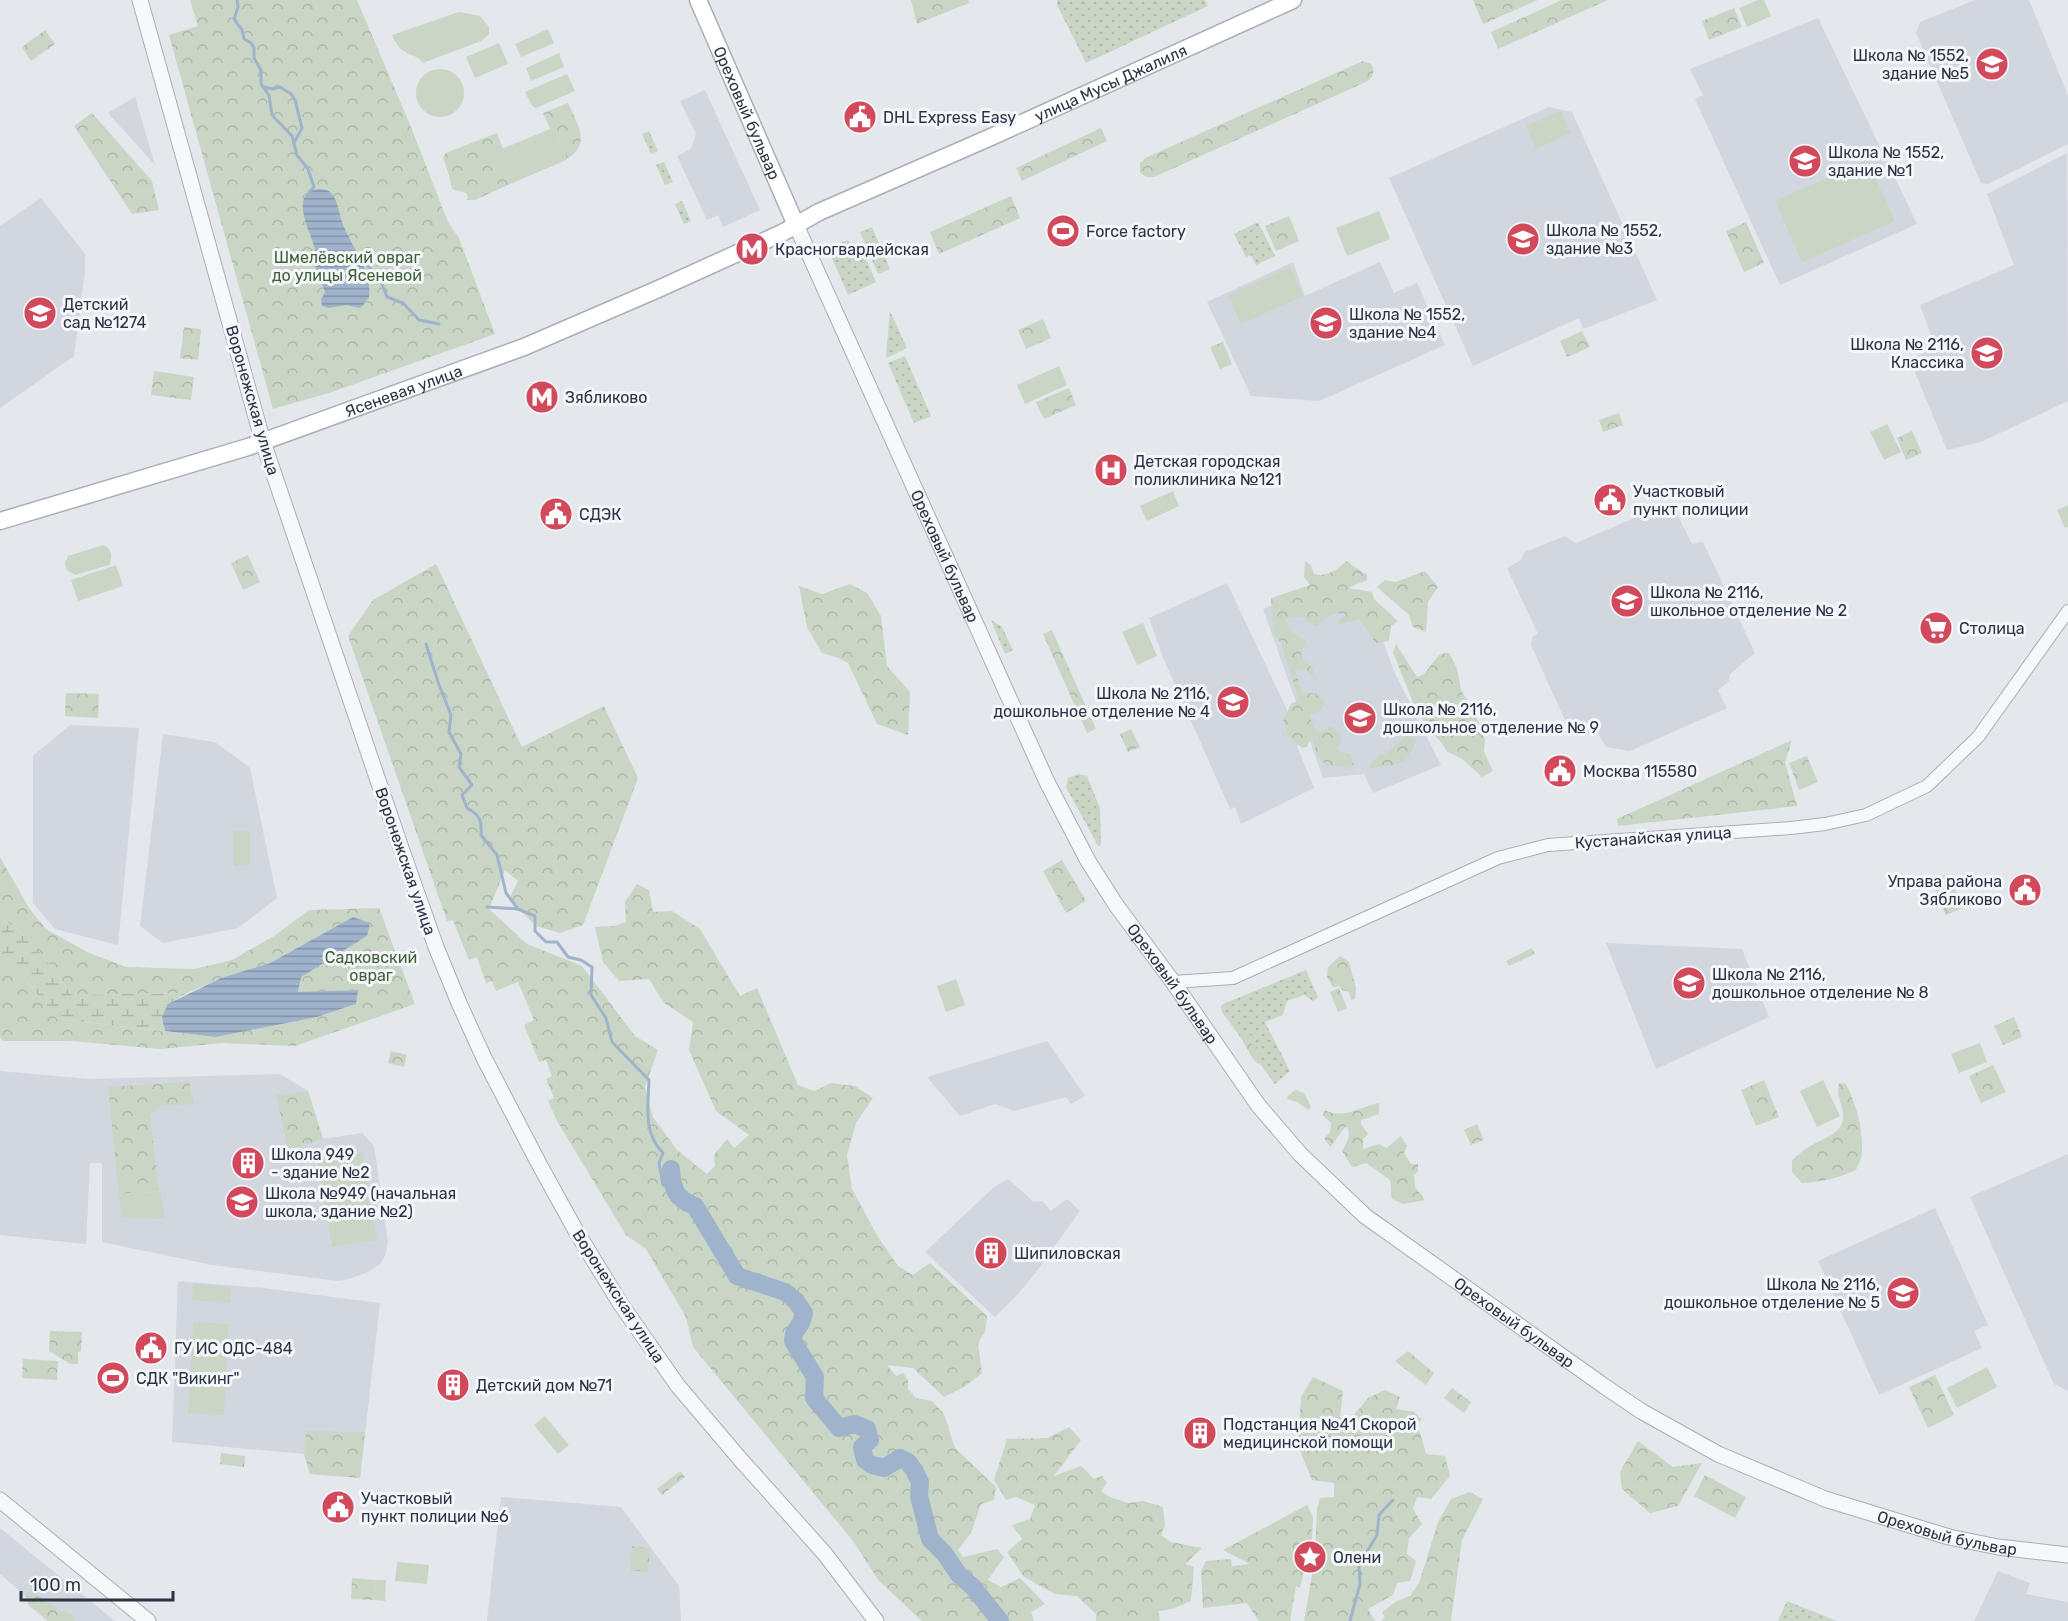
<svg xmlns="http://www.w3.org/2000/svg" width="2068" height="1621" font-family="Rubik,sans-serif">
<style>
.built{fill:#d2d6de}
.grass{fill:url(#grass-dots)}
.forest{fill:url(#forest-crowns)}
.wetland{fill:url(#wetland-marsh)}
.garden{fill:#c9d6c5}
.water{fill:url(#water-rules)}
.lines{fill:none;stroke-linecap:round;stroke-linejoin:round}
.stream{stroke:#9fb4cc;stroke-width:3}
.river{stroke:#9fb4cc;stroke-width:18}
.minor-casing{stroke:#a9aeb7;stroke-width:14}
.tertiary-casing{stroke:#a9aeb7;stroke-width:17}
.secondary-casing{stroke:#a9aeb7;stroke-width:19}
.minor{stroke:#f7f8fa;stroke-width:12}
.tertiary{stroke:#f7f8fa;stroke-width:15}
.secondary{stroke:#fff;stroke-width:16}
.labels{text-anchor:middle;stroke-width:6;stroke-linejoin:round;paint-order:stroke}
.poi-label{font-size:16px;fill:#2b3445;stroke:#f4f6f9;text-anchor:start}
.street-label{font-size:16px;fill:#2b3445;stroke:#f4f6f9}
.park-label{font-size:16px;fill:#3f6138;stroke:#f4f6f9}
</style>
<defs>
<pattern id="grass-dots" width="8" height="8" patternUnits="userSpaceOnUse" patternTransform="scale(1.5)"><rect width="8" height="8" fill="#c9d6c5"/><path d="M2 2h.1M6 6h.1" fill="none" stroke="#adb8ab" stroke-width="1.8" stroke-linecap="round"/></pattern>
<pattern id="forest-crowns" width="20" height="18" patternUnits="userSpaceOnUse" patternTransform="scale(1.5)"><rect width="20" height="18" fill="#c9d6c5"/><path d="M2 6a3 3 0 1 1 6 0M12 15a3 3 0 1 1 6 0" fill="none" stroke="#adb8ab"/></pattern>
<pattern id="wetland-marsh" width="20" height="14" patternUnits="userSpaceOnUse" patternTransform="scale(1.5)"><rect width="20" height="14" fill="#c9d6c5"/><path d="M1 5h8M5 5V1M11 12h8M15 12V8" fill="none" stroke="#adb8ab"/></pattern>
<pattern id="water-rules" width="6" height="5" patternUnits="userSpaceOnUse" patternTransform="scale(1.5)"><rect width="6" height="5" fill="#9fb4cc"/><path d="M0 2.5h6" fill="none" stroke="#8293a7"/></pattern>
</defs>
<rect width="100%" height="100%" fill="#e4e7ec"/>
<!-- built -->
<path class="built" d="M 1975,0 L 2029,0 L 2068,95 L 2068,144 L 1988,184 L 1981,183 L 1916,33 L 1920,22 Z
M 1818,18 L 1917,224 L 1780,285 L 1695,99 L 1703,95 L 1690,69 Z
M 705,90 L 760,210 L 723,227 L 718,215 L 707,220 L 677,156 L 691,149 L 696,134 L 680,101 Z
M 135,97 L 155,165 L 108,113 Z
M 1549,107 L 1572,112 L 1657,300 L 1583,329 L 1579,318 L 1473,366 L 1389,178 Z
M 2067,153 L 2068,401 L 1981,442 L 1947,450 L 1910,360 L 1935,346 L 1920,305 L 2014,265 L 1987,194 Z
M 41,198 L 85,254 L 85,271 L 74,356 L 0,408 L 0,226 Z
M 1293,262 L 1305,296 L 1380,262 L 1394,293 L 1417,283 L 1445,345 L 1319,401 L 1251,396 L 1207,302 Z
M 1671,502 L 1692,544 L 1703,542 L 1755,653 L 1730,674 L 1729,681 L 1718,690 L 1727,708 L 1630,751 L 1606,747 L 1597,732 L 1583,736 L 1578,724 L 1568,727 L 1531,645 L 1533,636 L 1538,634 L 1507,568 L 1521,560 L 1525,552 L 1565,536 L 1576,543 Z
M 1227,583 L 1303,744 L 1297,746 L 1314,788 L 1241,824 L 1235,807 L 1230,809 L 1164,660 L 1149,618 Z
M 1303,595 L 1367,598 L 1394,671 L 1441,765 L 1373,793 L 1364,774 L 1323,778 L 1263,609 Z
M 70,725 L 139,728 L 118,945 L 55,929 L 33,903 L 33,756 Z
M 163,734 L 215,742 L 250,768 L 277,898 L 238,928 L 163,943 L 140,926 Z
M 1606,943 L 1742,949 L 1769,1017 L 1656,1069 Z
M 1047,1041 L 1085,1096 L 1071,1104 L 1066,1097 L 1014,1111 L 995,1104 L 960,1116 L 927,1077 Z
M 0,1071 L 89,1079 L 280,1074 L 308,1091 L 323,1139 L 362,1133 L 374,1146 L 388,1241 L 385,1256 L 380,1264 L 368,1272 L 349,1279 L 338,1281 L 212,1265 L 102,1242 L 102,1163 L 90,1163 L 86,1244 L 0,1235 Z
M 2068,1154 L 2068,1391 L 2054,1384 L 1970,1197 Z
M 1008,1179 L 1034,1202 L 1042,1201 L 1051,1211 L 1067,1199 L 1080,1211 L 1036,1272 L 1018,1294 L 995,1317 L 925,1252 L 994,1187 Z
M 1935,1208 L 1988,1325 L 1974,1331 L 1982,1348 L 1879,1395 L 1818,1261 Z
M 178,1281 L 263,1288 L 380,1303 L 360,1478 L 310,1474 L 304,1454 L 172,1442 Z
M 501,1497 L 621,1507 L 679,1586 L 681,1621 L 487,1621 Z
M 0,1528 L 115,1621 L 55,1621 L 0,1574 Z
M 1998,1571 L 2030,1583 L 2026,1594 L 2068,1602 L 2068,1621 L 1974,1621 Z"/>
<!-- grass -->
<path class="grass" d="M 1057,0 L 1205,0 L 1208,6 L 1086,63 L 1057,5 Z
M 649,131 L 658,151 L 651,154 L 642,134 Z
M 664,162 L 673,182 L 665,185 L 656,165 Z
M 682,201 L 691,221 L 684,224 L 675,204 Z
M 1258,222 L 1275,256 L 1256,265 L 1251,255 L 1246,257 L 1234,234 Z
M 872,227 L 890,269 L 878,274 L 860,232 Z
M 847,240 L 862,250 L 876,282 L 848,295 L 828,249 Z
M 890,311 L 907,348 L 887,358 L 886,355 Z
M 905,356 L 931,416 L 914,423 L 888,363 Z
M 991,620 L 1002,627 L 1013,650 L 1005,654 Z
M 1079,774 L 1087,776 L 1100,808 L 1101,845 L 1098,846 L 1066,787 L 1068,778 Z
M 1306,970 L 1318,997 L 1313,1001 L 1304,995 L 1287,1001 L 1283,1015 L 1265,1022 L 1290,1071 L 1275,1084 L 1222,1012 L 1221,1007 L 1223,1004 Z
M 1787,1601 L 1837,1621 L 1778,1621 Z"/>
<!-- forest -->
<path class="forest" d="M 190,0 L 357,0 L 411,127 L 448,222 L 459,238 L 495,334 L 332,392 L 273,409 L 169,35 L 198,26 Z
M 911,0 L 968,0 L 969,3 L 917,24 Z
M 1473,0 L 1538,0 L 1483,24 Z
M 1562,0 L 1608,0 L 1498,49 L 1491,32 Z
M 1734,8 L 1742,27 L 1709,40 L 1702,21 Z
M 45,30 L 55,44 L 31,61 L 22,47 Z
M 1363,61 L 1371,64 C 1375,70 1374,76 1368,81 L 1154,177 L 1146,177 L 1140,172 L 1140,164 L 1145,158 Z
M 568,103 C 579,127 592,145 564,161 L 566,156 L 556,132 L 550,129 L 543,113 Z
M 92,113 L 152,181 L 159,210 L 132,214 L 74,126 Z
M 1101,128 L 1107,141 L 1022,181 L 1016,168 Z
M 497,133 L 503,149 L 497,151 L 506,180 L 510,184 L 475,200 L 466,200 L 468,197 L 466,193 L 452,189 L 449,175 L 443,157 L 446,153 Z
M 1011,196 L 1020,218 L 939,254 L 930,232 Z
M 1289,216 L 1299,241 L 1276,251 L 1265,226 Z
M 1746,222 L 1764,263 L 1744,272 L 1726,231 Z
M 1043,319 L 1051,338 L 1026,349 L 1018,330 Z
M 184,327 L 201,329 L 198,360 L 180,358 Z
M 1582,331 L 1590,347 L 1567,357 L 1560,341 Z
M 1223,342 L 1232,364 L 1220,369 L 1210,347 Z
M 154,371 L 194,377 L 191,400 L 151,395 Z
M 1069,388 L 1076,405 L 1044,419 L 1036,402 Z
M 1619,413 L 1623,425 L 1603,432 L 1599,420 Z
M 1912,431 L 1922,453 L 1906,460 L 1897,438 Z
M 248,555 L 260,582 L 243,590 L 231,563 Z
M 1305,561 L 1311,565 L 1314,574 C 1328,577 1337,570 1346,561 L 1367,575 L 1367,580 L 1348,588 L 1372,592 L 1374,599 L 1398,621 L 1391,626 L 1389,641 L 1376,643 L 1359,619 L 1339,625 L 1340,619 L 1346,615 L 1344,613 C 1332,613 1324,618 1317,626 L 1309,623 L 1302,616 L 1286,619 L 1289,630 L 1306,641 L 1301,654 L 1304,662 C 1311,666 1315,670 1316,678 L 1305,669 L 1295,670 L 1303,694 C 1314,692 1320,693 1325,704 L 1321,710 L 1310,715 L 1312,724 L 1320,733 L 1331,726 L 1339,732 L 1341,742 L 1336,751 L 1350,754 L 1354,765 C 1346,768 1337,765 1328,766 L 1318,758 L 1312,737 L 1307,747 L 1302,748 L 1288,735 L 1283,721 L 1291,704 L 1299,700 L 1281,643 L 1273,633 L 1271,598 L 1310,585 L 1304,577 Z
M 436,564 L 522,747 L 604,706 L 638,778 L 583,925 L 560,933 L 536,926 L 509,899 L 518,881 L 505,870 L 489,909 L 527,944 L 582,966 L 635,1036 L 658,1050 L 645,1087 L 653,1117 L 677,1150 L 707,1174 L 715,1166 L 714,1155 L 727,1139 L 734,1148 L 749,1135 L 716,1111 L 689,1050 L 693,1022 L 664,1003 L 649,979 L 619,981 L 603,962 L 595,927 L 614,926 L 626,922 L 625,902 L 637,884 L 649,890 L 653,912 L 672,911 L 700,929 L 740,996 L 757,988 L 798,1085 L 814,1091 L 831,1083 L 855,1086 L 873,1098 L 856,1123 L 847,1155 L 852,1189 L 878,1237 L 898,1266 L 913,1275 L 930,1263 L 987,1316 L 985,1332 L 978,1343 L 982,1373 L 964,1387 L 944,1397 L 913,1368 L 887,1365 L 896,1376 L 903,1373 L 908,1380 L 908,1389 L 916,1398 L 932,1401 L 944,1414 L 955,1448 L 996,1487 L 994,1500 L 981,1504 L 971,1533 L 958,1550 L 963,1557 L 997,1549 L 1004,1557 L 988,1580 L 1001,1587 L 1020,1578 L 1045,1604 L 1031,1612 L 1034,1621 L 922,1621 L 879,1581 L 853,1541 L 693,1347 L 686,1317 L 646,1249 L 626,1235 L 557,1121 L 548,1101 L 554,1098 L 546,1079 L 552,1076 L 546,1060 L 539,1062 L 524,1025 L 534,1020 L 518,982 L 496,991 L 492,981 L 486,983 L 477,957 L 469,960 L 453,920 L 447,921 L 348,636 L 373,600 Z
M 1425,571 L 1438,587 L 1428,602 L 1426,632 L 1413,627 L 1409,615 L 1377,587 L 1385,580 L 1396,582 Z
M 850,584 L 867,593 L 881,616 L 887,666 L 910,692 L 908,735 L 877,724 L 848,663 L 839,658 L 822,653 L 807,627 L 799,586 L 822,594 Z
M 1052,630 L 1096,729 L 1087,733 L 1043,634 Z
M 1396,644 L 1417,677 L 1424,674 L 1440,654 L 1449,653 L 1457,668 L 1461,690 L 1474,711 L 1485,739 L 1484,752 L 1493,771 L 1482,777 L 1461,758 L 1447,752 L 1441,742 L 1431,732 L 1416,710 L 1393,652 Z
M 66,693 L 99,694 L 98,718 L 65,716 Z
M 1131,729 L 1140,747 L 1128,752 L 1120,734 Z
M 1407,735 L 1417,740 C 1405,769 1397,763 1370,769 L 1369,766 L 1379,755 L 1385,754 Z
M 1792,740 L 1785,762 L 1797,806 L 1618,826 L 1617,819 Z
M 1807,756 L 1818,782 L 1799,790 L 1789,763 Z
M 0,857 L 29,908 L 46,929 L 87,952 L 126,967 L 194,969 L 232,960 L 274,936 L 309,910 L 379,908 L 415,1004 L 295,1046 L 223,1043 L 160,1049 L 71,1041 L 3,1041 L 0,1037 L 0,948 L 58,1019 L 216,1037 L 317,1017 L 356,1004 L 357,990 L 298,993 L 300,977 L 367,936 L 353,917 L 270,963 L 221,978 L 187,993 L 72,995 C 53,970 29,932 0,918 Z
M 1062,860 L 1086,901 L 1066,913 L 1043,871 Z
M 1948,874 L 1963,908 L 1946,915 L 1932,881 Z
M 1532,948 L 1535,954 L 1509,966 L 1506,961 Z
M 1340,956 L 1349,962 L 1356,988 L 1355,999 L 1351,1000 L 1349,992 L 1342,990 L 1339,986 L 1333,987 L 1327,977 L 1328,967 Z
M 1339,988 L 1347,1008 L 1338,1012 L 1330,992 Z
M 2014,1017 L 2022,1037 L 2003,1045 L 1994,1026 Z
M 1252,1035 L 1250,1043 L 1261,1049 L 1259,1065 L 1253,1059 L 1243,1042 L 1247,1036 Z
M 391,1051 L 407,1055 L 404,1067 L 388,1063 Z
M 1993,1065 L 2006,1092 L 1981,1103 L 1969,1076 Z
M 1764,1080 L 1779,1117 L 1756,1126 L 1741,1090 Z
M 189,1082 L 194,1104 L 162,1106 L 150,1115 L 159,1191 L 119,1194 L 108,1087 Z
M 1839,1083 L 1846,1084 C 1856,1104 1863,1128 1862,1151 C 1862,1157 1859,1164 1856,1170 C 1839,1178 1821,1182 1802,1183 L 1792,1172 L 1792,1160 C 1797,1156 1802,1151 1807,1148 C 1819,1140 1845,1134 1843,1115 C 1842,1101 1836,1098 1839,1083 Z
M 1295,1090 L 1304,1093 L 1311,1107 L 1308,1110 L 1297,1102 L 1287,1099 L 1288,1096 Z
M 308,1091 L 323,1139 L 288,1150 L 276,1095 Z
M 1379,1103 L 1379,1114 L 1361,1120 L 1361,1124 L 1368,1134 L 1363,1139 L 1363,1149 L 1379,1144 L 1386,1148 L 1401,1136 L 1407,1146 L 1404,1153 L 1411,1164 L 1418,1164 L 1418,1171 L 1414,1175 L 1415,1187 L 1425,1200 L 1403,1204 L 1392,1199 L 1390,1180 L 1366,1163 L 1352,1167 L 1342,1151 C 1347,1143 1351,1135 1347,1126 C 1340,1131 1337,1140 1330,1147 L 1324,1138 L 1330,1133 L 1331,1123 L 1323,1115 L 1325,1110 C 1342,1120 1363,1106 1379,1103 Z
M 1477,1124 L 1484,1140 L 1471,1145 L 1464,1130 Z
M 50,1331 L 82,1332 L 81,1351 L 78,1352 L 78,1364 L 70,1364 L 49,1351 Z
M 1408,1351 L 1434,1373 L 1426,1385 L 1395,1361 Z
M 23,1359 L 58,1361 L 57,1380 L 22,1378 Z
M 1935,1375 L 1954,1415 L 1928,1428 L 1909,1387 Z
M 1313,1377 L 1343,1391 L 1340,1417 L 1349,1421 L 1368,1398 L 1385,1390 L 1400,1397 L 1396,1409 L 1414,1412 L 1422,1420 L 1415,1425 L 1420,1433 L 1426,1454 L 1445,1456 L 1450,1476 L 1431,1499 L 1417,1497 L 1413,1509 L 1422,1524 L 1409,1538 L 1407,1554 L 1416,1561 L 1410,1581 L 1397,1583 L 1393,1595 L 1368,1609 L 1375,1621 L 1304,1621 L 1315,1558 L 1317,1509 L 1320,1498 L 1334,1497 L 1334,1483 L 1312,1480 L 1298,1446 L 1301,1397 Z
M 1452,1388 L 1471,1402 L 1464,1413 L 1444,1398 Z
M 1069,1427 L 1081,1440 L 1054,1476 L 1081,1466 L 1094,1479 L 1102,1476 L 1107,1483 L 1101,1491 L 1110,1497 L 1128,1503 L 1143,1501 L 1163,1507 L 1165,1525 L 1161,1535 L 1171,1542 L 1202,1548 L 1185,1564 L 1194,1567 L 1191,1601 L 1172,1609 L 1158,1611 L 1160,1621 L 1096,1621 L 1096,1614 L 1077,1596 L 1055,1594 L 1024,1577 L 1007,1552 L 1022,1539 L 1012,1525 L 1030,1519 L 1035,1505 L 1016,1497 L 1006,1500 L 994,1480 L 1007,1439 L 1047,1438 Z
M 306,1431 L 365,1432 L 360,1478 L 310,1474 L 304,1454 Z
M 1638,1441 L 1673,1467 L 1702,1463 L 1678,1506 L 1650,1513 L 1622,1489 L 1620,1472 Z
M 221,1453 L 245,1456 L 244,1467 L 220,1464 Z
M 680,1471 L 685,1477 L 662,1495 L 657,1489 Z
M 1705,1475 L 1746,1497 L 1735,1518 L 1694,1496 Z
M 1470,1492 L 1483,1499 L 1462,1540 L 1451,1621 L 1381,1621 L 1385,1617 L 1382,1612 L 1397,1601 L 1410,1596 L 1419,1583 L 1438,1522 L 1451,1499 Z
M 1307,1505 L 1313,1517 L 1312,1538 L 1300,1588 L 1296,1586 L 1290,1621 L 1259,1621 L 1247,1603 L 1203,1608 L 1201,1571 L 1206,1561 L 1231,1559 L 1232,1566 L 1250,1564 L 1223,1550 Z
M 632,1546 L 650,1548 L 648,1572 L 630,1570 Z
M 352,1578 L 375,1580 L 374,1600 L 351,1599 Z
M 32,1591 L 59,1610 L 72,1614 L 75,1621 L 48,1621 L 29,1606 L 25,1596 L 27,1592 Z"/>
<!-- wetland -->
<path class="wetland" d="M 0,918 C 29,932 53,970 72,995 L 187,993 C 168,1004 161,1007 165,1031 L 58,1019 L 0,948 Z"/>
<!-- garden -->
<path class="garden" d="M 1758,0 L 1764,0 L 1771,16 L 1747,27 L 1739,8 Z
M 459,12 L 480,16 L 489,27 L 489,34 L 481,41 L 423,63 C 415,51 402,59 392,35 Z
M 548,29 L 554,43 L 521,57 L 515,44 Z
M 499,43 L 508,64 L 475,78 L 466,57 Z
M 559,53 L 564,67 L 531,81 L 526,68 Z
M416 93a24 24 0 1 1 48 0a24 24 0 1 1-48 0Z
M 567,74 L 575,91 L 536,108 L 532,106 L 525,92 Z
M 1561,111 L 1570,133 L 1536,149 L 1526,126 Z
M 550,129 L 556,132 L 566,156 L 564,161 L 510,184 C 502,178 495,161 497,151 Z
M 1867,160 L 1895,221 L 1802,262 L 1775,201 Z
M 1379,211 L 1390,239 L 1347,256 L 1336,228 Z
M 1290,267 L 1303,296 L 1241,324 L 1228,295 Z
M 1059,366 L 1067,385 L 1025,404 L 1017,385 Z
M 1887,424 L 1901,452 L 1884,460 L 1870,432 Z
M 1173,491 L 1179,506 L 1147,521 L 1140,506 Z
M 2068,505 L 2068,527 L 2065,528 L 2057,510 Z
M 103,545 C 112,548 113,557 109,565 L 75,575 L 67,570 L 65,563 L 68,556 Z
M 116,565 L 123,586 L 78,601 L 71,580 Z
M 1143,623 L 1157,656 L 1137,665 L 1122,632 Z
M 233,831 L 250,831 L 250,865 L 234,866 Z
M 956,979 L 965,1005 L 946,1012 L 937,986 Z
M 1980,1043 L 1987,1062 L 1959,1073 L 1951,1054 Z
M 1823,1080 L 1840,1116 L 1817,1127 L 1800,1091 Z
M 362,1153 L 377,1240 L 332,1247 L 317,1161 Z
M 160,1192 L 165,1219 L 121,1218 L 119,1194 Z
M 193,1284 L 231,1287 L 230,1303 L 192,1300 Z
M 193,1322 L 229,1324 L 224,1415 L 188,1413 Z
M 1987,1367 L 1997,1387 L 1957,1408 L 1947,1388 Z
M 545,1416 L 569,1445 L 558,1454 L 534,1425 Z
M 397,1562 L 429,1565 L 427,1584 L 395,1581 Z
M 375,1580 L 386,1580 L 385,1601 L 374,1600 Z"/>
<!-- water -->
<path class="water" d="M 317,189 C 322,189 326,189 330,192 C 339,200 339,217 344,227 C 354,251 372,270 369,297 L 360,308 L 346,305 L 329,308 L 322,306 L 321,300 L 325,292 C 323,284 318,278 316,270 C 314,262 316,254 314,246 C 310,230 289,195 317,189 Z
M 353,917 L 370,923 L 367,936 L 301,977 L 298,992 L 358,990 L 356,1004 L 317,1017 L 216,1037 L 165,1031 L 162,1017 L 168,1004 L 221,978 L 270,963 Z"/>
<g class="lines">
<!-- stream -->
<path class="stream" d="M 237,0 L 238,7 L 234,19 L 242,30 L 244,39 L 251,43 L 254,48 L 254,58 L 261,70 L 261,84 L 269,95 L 272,115 L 292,136 L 297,155 L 308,169 L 314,187 L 309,192
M 265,87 L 272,89 L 280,87 L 291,94 L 295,100 L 302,128 L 295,141
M 362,260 L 380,279 L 387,297 L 403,303 L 419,320 L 439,324
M 426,644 L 438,682 L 451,715 L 449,732 L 461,754 L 459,767 L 472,785 L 462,795 L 467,808 C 480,815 482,821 481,835 L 497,855 L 506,893 L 518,909 L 535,916 L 535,931 L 546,942 L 557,942 L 568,957 L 581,960 L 592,967 L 591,995 L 606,1018 L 612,1042 L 649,1080 C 648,1106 643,1133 663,1153 L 659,1163 L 663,1185 L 672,1187
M 487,907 L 518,909
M 1350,1621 L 1360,1584 L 1359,1565 L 1377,1535 L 1379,1515 L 1393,1500"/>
<!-- river -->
<path class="river" d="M 671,1169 C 672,1188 675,1199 695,1206 L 737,1276 L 785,1292 L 796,1301 L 804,1313 L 801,1323 L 794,1333 L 793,1341 L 815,1377 L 814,1398 L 839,1428 L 854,1424 L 867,1429 L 870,1440 L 862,1447 L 865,1460 L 872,1465 L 884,1468 L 900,1458 L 908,1462 L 914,1470 L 920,1482 L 919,1496 L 930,1539 L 944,1553 L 959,1575 L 973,1587 L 1000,1621"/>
<!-- minor casing -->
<g class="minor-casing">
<path id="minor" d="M 1173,982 L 1233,978 L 1498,858 L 1548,845 L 1791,828 L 1825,824 L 1866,815 L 1927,786 L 1978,737 L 2068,611"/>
</g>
<!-- tertiary casing -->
<g class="tertiary-casing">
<g id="tertiary">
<path d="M 140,0 L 263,442 L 402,851 L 436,947 L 459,1003 L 484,1058 L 538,1162 L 576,1231 L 620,1303 L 678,1386 L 740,1459 L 825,1554 L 876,1621"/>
<path id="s1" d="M 796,225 L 1047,782 L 1088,861 L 1116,905 L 1173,982 L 1258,1105 L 1300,1154 L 1365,1216 L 1604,1386 L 1641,1411 L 1718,1454 L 1825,1499 L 1949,1537 L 1998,1547 L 2068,1555"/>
<path d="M 0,1500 L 148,1621"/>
</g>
</g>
<!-- secondary casing -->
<g class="secondary-casing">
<g id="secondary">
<path id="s2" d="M 698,0 L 796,225"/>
<path id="s3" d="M 0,521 L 248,447 L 524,347 L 656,290 L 782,233 L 819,212 L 991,137 L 1293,0"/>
</g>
</g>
<!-- minor -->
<use href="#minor" class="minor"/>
<!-- tertiary -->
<use href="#tertiary" class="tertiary"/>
<!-- secondary -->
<use href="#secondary" class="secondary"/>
</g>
<!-- icons -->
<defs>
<g id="school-disc" transform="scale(1.725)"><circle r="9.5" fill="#d1495b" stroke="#f4f6f9"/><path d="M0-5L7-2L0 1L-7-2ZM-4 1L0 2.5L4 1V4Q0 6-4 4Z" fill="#fff"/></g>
<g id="civic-disc" transform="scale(1.725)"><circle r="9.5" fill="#d1495b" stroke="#f4f6f9"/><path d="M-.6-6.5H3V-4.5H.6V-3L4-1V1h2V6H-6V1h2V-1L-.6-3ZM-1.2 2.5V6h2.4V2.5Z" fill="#fff"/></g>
<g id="stadium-disc" transform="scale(1.725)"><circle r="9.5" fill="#d1495b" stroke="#f4f6f9"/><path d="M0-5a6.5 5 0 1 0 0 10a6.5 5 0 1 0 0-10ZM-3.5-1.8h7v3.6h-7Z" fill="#fff"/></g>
<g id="metro-disc" transform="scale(1.725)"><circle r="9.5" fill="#d1495b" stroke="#f4f6f9"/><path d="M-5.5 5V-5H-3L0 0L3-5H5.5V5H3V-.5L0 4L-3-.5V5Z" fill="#fff"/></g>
<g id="hospital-disc" transform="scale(1.725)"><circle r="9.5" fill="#d1495b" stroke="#f4f6f9"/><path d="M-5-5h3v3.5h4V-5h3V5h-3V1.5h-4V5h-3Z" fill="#fff"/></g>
<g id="supermarket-disc" transform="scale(1.725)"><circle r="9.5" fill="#d1495b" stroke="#f4f6f9"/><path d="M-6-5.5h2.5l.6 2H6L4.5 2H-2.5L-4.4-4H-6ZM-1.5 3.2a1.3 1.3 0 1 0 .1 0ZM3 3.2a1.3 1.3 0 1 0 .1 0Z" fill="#fff"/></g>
<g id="building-disc" transform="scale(1.725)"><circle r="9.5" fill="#d1495b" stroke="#f4f6f9"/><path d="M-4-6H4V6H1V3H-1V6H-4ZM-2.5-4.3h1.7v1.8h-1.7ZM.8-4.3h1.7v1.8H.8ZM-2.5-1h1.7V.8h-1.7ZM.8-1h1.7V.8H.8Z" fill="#fff"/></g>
<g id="sight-disc" transform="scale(1.725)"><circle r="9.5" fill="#d1495b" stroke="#f4f6f9"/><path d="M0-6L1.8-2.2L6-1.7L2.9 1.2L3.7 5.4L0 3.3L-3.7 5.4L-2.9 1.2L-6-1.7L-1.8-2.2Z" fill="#fff"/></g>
</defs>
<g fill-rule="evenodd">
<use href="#school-disc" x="1992" y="64"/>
<use href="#civic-disc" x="860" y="117"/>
<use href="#school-disc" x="1805" y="161"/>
<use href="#stadium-disc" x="1063" y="231"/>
<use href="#school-disc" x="1523" y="239"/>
<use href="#metro-disc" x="752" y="249"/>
<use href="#school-disc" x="40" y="313"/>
<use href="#school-disc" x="1326" y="323"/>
<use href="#school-disc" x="1987" y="353"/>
<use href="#metro-disc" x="542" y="397"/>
<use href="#hospital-disc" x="1111" y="470"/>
<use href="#civic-disc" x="1610" y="500"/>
<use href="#civic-disc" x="556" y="514"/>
<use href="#school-disc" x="1627" y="601"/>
<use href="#supermarket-disc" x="1936" y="628"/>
<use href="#school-disc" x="1233" y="702"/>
<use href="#school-disc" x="1360" y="718"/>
<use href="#civic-disc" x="1560" y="771"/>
<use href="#civic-disc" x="2025" y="890"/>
<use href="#school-disc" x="1689" y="983"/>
<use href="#building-disc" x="248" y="1163"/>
<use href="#school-disc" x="242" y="1202"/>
<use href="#building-disc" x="991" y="1253"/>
<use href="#school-disc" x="1903" y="1293"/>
<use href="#civic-disc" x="151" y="1348"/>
<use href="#stadium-disc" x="113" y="1378"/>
<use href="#building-disc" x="453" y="1385"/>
<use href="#building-disc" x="1200" y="1433"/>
<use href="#civic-disc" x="338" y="1507"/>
<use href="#sight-disc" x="1310" y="1557"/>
</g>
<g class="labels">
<!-- poi labels -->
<g class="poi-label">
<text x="1969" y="61" text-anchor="end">Школа № 1552,<tspan x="1969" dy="18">здание №5</tspan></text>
<text x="883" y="123">DHL Express Easy</text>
<text x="1828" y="158">Школа № 1552,<tspan x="1828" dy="18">здание №1</tspan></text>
<text x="1546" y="236">Школа № 1552,<tspan x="1546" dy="18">здание №3</tspan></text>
<text x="1086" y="237">Force factory</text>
<text x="775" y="255">Красногвардейская</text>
<text x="63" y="310">Детский<tspan x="63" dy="18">сад №1274</tspan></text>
<text x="1349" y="320">Школа № 1552,<tspan x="1349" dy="18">здание №4</tspan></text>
<text x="1964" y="350" text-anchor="end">Школа № 2116,<tspan x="1964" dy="18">Классика</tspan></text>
<text x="565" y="403">Зябликово</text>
<text x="1134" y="467">Детская городская<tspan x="1134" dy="18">поликлиника №121</tspan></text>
<text x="1633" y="497">Участковый<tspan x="1633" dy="18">пункт полиции</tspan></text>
<text x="579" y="520">СДЭК</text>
<text x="1650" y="598">Школа № 2116,<tspan x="1650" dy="18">школьное отделение № 2</tspan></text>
<text x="1959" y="634">Столица</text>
<text x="1210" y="699" text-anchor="end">Школа № 2116,<tspan x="1210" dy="18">дошкольное отделение № 4</tspan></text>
<text x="1383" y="715">Школа № 2116,<tspan x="1383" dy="18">дошкольное отделение № 9</tspan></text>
<text x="1583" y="777">Москва 115580</text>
<text x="2002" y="887" text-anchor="end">Управа района<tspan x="2002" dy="18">Зябликово</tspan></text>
<text x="1712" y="980">Школа № 2116,<tspan x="1712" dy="18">дошкольное отделение № 8</tspan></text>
<text x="271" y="1160">Школа 949<tspan x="271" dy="18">- здание №2</tspan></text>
<text x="265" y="1199">Школа №949 (начальная<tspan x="265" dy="18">школа, здание №2)</tspan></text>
<text x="1014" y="1259">Шипиловская</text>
<text x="1880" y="1290" text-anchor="end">Школа № 2116,<tspan x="1880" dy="18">дошкольное отделение № 5</tspan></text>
<text x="174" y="1354">ГУ ИС ОДС-484</text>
<text x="136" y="1384">СДК "Викинг"</text>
<text x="476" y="1391">Детский дом №71</text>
<text x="1223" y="1430">Подстанция №41 Скорой<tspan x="1223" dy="18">медицинской помощи</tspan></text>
<text x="361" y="1504">Участковый<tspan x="361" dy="18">пункт полиции №6</tspan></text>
<text x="1333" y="1563">Олени</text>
</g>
<!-- street labels -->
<g class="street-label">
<text dy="6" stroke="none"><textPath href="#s3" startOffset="1196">улица Мусы Джалиля</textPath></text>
<text dy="6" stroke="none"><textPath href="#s2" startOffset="123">Ореховый бульвар</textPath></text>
<text dy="6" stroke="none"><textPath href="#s3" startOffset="424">Ясеневая улица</textPath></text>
<text transform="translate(253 400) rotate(74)" y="6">Воронежская улица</text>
<text dy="6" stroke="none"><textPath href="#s1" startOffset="363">Ореховый бульвар</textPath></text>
<text transform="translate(1653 837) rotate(-4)" y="6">Кустанайская улица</text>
<text transform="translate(406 861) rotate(71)" y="6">Воронежская улица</text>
<text dy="6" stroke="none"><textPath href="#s1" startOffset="849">Ореховый бульвар</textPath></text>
<text transform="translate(619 1296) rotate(57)" y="6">Воронежская улица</text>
<text dy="6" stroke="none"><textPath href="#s1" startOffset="1335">Ореховый бульвар</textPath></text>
<text dy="6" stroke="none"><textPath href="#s1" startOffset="1821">Ореховый бульвар</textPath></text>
</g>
<!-- park labels -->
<g class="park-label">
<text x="347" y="263">Шмелёвский овраг<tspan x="347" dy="18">до улицы Ясеневой</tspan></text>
<text x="371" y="963">Садковский<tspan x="371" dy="18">овраг</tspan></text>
</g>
</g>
<!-- scale -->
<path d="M21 1591v9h152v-9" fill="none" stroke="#2b3445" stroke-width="3"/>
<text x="30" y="1591" font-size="18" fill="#2b3445" stroke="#f4f6f9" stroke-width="4.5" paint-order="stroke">100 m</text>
</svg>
